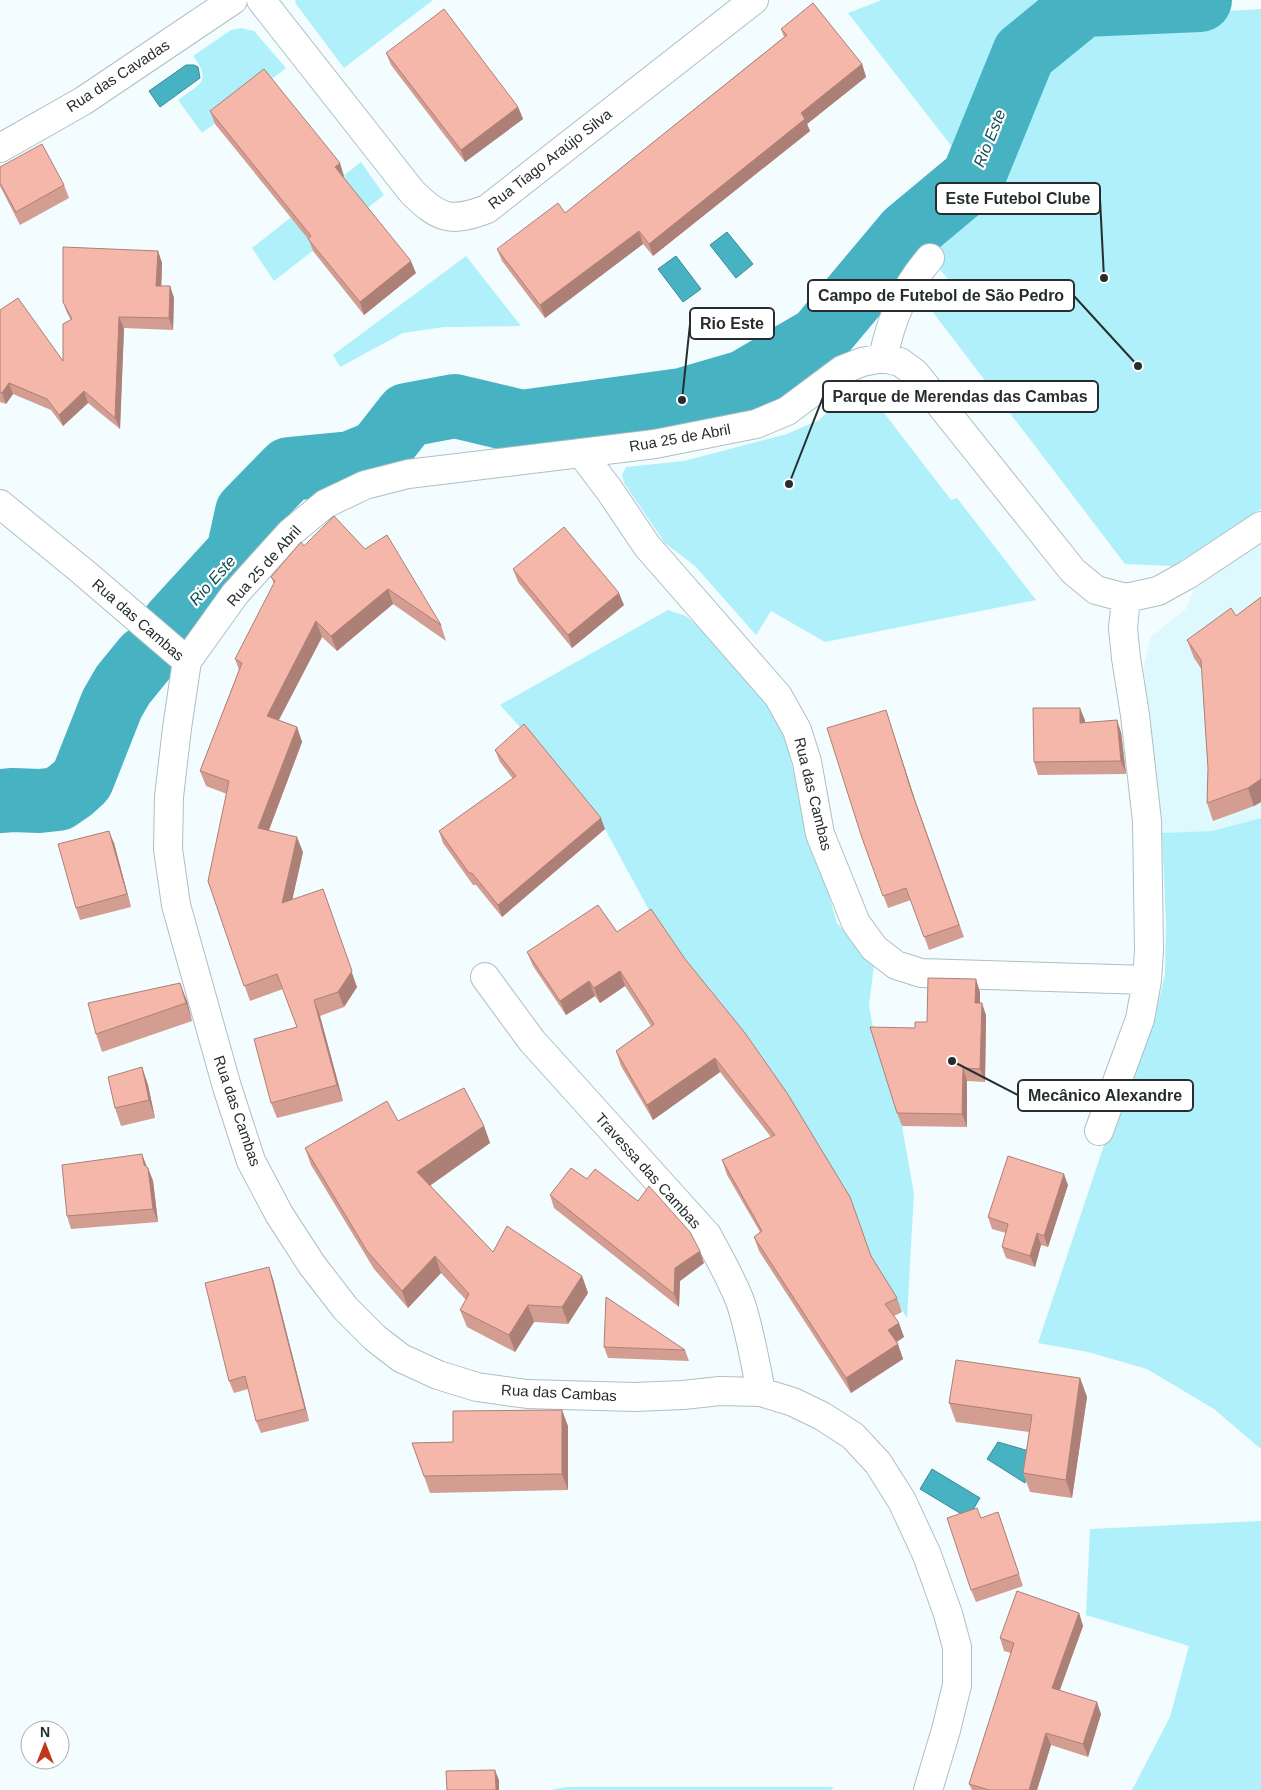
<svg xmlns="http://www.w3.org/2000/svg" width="1261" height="1790" font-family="Helvetica,sans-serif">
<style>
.built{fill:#def9fd}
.green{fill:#aff0fb}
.water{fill:#46b2c2;stroke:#3d8a96}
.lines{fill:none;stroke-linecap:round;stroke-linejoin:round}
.river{stroke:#46b2c2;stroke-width:64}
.minor-casing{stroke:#afbfc2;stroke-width:30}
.minor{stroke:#fff;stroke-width:28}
.wall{fill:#d39d91}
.shaded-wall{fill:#ac8076}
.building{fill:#f5b7a9;stroke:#ac8076}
.labels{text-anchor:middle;stroke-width:4.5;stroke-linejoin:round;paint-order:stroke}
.street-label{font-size:15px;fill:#272d2e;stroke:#fff}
.water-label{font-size:16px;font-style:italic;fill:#0c4d56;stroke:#fff}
.leader{fill:none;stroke:#272d2e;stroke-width:2}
.callout-dot{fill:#272d2e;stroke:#fff;stroke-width:2}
.callout{fill:#fff;stroke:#272d2e;stroke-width:2}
.callout-label{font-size:16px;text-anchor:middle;font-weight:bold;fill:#272d2e}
</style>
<rect width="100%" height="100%" fill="#f3fcfe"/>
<!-- built -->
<path class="built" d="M 1261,544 L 1261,818 L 1212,831 L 1162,833 L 1144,696 L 1144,665 L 1151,637 L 1186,609 L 1194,589 Z"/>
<!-- green -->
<path class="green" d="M 295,0 L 433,0 L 344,68 L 296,4 Z
M 882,0 L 1076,0 L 1016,45 L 967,166 L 848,13 Z
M 1261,9 L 1261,509 L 1173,566 L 1125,564 L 932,311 L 958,291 L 917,242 L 981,183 L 1038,61 L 1096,19 Z
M 241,28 L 254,31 L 286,68 L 202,133 L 178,100 C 199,84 213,82 193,56 L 231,30 Z
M 361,162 L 384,195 L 274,281 L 252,248 Z
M 466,256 L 521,326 L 444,327 L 403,333 L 340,367 L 333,355 Z
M 859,398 L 870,401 L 881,409 L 951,500 L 957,498 L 1036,600 L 825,642 L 771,611 L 756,635 L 695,566 L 665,543 L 624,483 L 622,475 L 626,467 L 684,461 L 787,434 L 819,420 L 833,407 L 843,400 Z
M 668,610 L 686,616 L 723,648 L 764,693 L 784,734 L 801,801 L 837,923 L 874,965 L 869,1006 L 875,1039 L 902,1126 L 914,1194 L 907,1318 L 876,1270 L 850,1198 L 656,923 L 605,829 L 528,736 L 500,705 Z
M 1261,818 L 1261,1449 L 1214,1409 L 1147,1369 L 1088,1352 L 1038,1343 L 1105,1142 L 1153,1025 L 1165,974 L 1166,923 L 1162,833 L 1212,831 Z
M 1261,1521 L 1261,1790 L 1132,1790 L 1170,1717 L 1189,1646 L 1086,1615 L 1090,1529 Z
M 567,1787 L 834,1787 L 831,1790 L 550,1790 Z"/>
<!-- water -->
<path class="water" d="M 186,65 L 194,65 L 198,67 L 200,78 L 160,107 L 149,91 Z
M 727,232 L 753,264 L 736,278 L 710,245 Z
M 676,256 L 701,289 L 683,302 L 658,269 Z
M 998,1442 L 1029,1451 L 1025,1483 L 987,1459 Z
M 932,1469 L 980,1498 L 968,1518 L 920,1489 Z"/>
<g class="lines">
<!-- river -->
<path class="river" d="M 173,624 L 238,553 L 247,512 L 289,469 L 351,463 L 378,452 L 407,415 L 455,406 L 522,422 L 682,400 L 744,382 L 819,338 L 907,233 L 973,178 L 1024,53 L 1083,5 L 1200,0
M 0,801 L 13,800 L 39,801 L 58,799 L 71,790 L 82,780 L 112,704 L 123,685 L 145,658"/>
<!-- minor casing -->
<g class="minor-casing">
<path id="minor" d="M 261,0 L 412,192 C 439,219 451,223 487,209 L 754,0
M 0,148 L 83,101 L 233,0
M 883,358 C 891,319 904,288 930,258
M 582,454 L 610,491 L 647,546 L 778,696 L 797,730 L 807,762 L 820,834 L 856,923 L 874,948 L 896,965 L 921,973 L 1147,980
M 0,504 L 82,571 L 187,661
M 485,977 L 532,1041 L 707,1235 C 719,1257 731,1278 740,1301 C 750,1330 755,1362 761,1392
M 1099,1131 L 1140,1019 L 1147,980 L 1149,950 L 1147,821 L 1135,715 L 1126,658 L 1123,628 L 1126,598
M 928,1790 L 946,1730 L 957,1685 L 957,1647 L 948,1614 L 927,1555 L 902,1501 L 878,1463 L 853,1436 L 822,1416 L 793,1402 L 761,1392 L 720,1391 L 683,1395 L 634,1397 L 527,1394 L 477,1387 L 438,1375 L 401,1358 L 375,1338 L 346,1309 L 312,1265 L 279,1214 L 251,1161 L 227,1087 L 176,905 L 168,849 L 169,797 L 177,728 L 187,661 L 235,594 L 290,533 L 325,504 L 365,485 L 408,474 L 655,444 L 756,424 L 787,411 L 842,370 L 862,362 L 883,358 L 900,362 L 915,373 L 1073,571 L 1096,590 L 1126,598 L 1158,591 L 1187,575 L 1261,526"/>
</g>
<!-- minor -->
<use href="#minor" class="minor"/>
</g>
<!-- wall -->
<path class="wall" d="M 781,29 L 862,64 L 866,77 L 807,124 L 810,131 L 653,256 L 643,244 L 545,318 L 502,261 L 497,249 L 565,213 L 784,37 Z
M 386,53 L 518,107 L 523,119 L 465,162 L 391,65 Z
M 210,111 L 344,176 L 343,177 L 416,273 L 364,315 L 313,251 L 309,240 L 215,124 Z
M 0,167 L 64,185 L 69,198 L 20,225 L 0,186 Z
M 158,251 L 162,263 L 161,286 L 170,286 L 174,298 L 173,330 L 124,328 L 120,429 L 88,403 L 63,426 L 51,410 L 13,394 L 6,404 L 0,402 L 0,310 L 63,361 L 71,320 L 67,313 L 63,302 Z
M 304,546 L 365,549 L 441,625 L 446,641 L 393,604 L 337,651 L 322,637 L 279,720 L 297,727 L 302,742 L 269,830 L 303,852 L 292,900 L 357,987 L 344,1007 L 320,1016 L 343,1101 L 277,1118 L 271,1103 L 297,1027 L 283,989 L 250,1001 L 208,881 L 227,794 L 206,786 L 200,771 L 239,670 L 235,659 L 274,584 L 271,577 Z
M 513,569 L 624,605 L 572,648 L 518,582 Z
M 1261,597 L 1261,802 L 1254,806 L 1213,821 L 1207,803 L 1208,768 L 1202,670 L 1194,658 L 1187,640 L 1236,616 Z
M 886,710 L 916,803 L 964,937 L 929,950 L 911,900 L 888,908 L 862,838 Z
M 1085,720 L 1085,723 L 1121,732 L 1126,774 L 1038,775 L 1034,762 Z
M 495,750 L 605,829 L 502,917 L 476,885 L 473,885 L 443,843 L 439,831 L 513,779 L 500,762 Z
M 114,843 L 131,907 L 80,920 L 76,908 Z
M 617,932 L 871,1256 L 897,1298 L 902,1312 L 894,1316 L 904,1337 L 897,1342 L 903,1359 L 851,1393 L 759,1251 L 754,1237 L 760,1232 L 727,1175 L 722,1160 L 771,1137 L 720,1072 L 653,1120 L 621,1066 L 616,1051 L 651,1026 L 625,986 L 600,1003 L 595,996 L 566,1015 L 533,966 L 527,952 Z
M 980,992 L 980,1003 L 986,1015 L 985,1082 L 967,1081 L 967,1127 L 902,1126 L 897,1113 L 915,1028 L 927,1022 Z
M 187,1001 L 192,1021 L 102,1052 L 96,1034 Z
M 142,1067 L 148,1085 L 155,1118 L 121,1126 L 115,1108 Z
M 398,1121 L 484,1126 L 490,1143 L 430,1185 L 493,1252 L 582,1276 L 588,1293 L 568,1324 L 534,1322 L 515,1352 L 467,1327 L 460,1310 L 466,1300 L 441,1273 L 408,1308 L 374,1269 L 311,1165 L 305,1148 Z
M 147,1167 L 148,1168 L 153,1181 L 158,1222 L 71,1229 L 67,1216 Z
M 587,1179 L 704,1263 L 680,1281 L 679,1307 L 554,1208 L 550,1195 Z
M 1068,1185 L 1048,1247 L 1041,1245 L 1035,1267 L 1006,1258 L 1002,1247 L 1006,1233 L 992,1229 L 988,1217 Z
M 273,1279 L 309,1421 L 261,1433 L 256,1421 L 248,1389 L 234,1393 L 229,1381 Z
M 604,1347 L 685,1350 L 689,1361 L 608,1358 Z
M 1080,1378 L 1087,1397 L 1072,1498 L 1030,1492 L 1023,1473 L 1029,1432 L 956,1422 L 949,1403 Z
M 568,1426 L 568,1490 L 430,1493 L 412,1443 L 453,1442 Z
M 998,1512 L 1023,1586 L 976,1602 L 971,1590 Z
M 1079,1613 L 1083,1626 L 1060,1690 L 1101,1714 L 1088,1757 L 1051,1745 L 1037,1790 L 972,1790 L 969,1784 L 1011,1653 L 1004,1651 L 1000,1638 Z"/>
<!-- shaded-wall -->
<path class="shaded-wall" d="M 862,64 L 866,77 L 807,124 L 810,131 L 653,256 L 649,244 L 801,113 Z
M 518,107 L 523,119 L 465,162 L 461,150 Z
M 340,163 L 344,176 L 340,180 L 335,167 Z
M 639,231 L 643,244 L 545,318 L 540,305 Z
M 158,251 L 162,263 L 161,297 L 156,286 Z
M 411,261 L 416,273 L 364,315 L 360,302 Z
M 170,286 L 174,298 L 173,330 L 169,318 Z
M 119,317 L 124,328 L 120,429 L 115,418 Z
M 9,383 L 13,394 L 6,404 L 2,393 Z
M 84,391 L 88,403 L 63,426 L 59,415 Z
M 388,589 L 393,604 L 337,651 L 331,636 Z
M 619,593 L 624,605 L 572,648 L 568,635 Z
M 316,621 L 322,637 L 273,731 L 267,716 Z
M 1080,708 L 1085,720 L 1085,736 L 1080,723 Z
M 886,710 L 916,803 L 964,937 L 911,790 Z
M 1117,720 L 1121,732 L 1126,774 L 1121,761 Z
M 297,727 L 302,742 L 264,843 L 258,828 Z
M 1261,779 L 1261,802 L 1254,806 L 1248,788 Z
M 601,818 L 605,829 L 502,917 L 498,905 Z
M 109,831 L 114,843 L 131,907 L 127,894 Z
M 297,837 L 303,852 L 288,919 L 282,903 Z
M 323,889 L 357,987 L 344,1007 L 338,992 Z
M 620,971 L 625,986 L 600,1003 L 594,988 Z
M 976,979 L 980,992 L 980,1015 L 975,1003 Z
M 589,981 L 595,996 L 566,1015 L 560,1001 Z
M 180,983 L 187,1001 L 192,1021 L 186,1003 Z
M 314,1000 L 320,1016 L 343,1101 L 337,1085 Z
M 982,1003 L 986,1015 L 985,1082 L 980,1069 Z
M 715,1058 L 720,1072 L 653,1120 L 647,1105 Z
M 142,1067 L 148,1085 L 155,1118 L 149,1100 Z
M 963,1068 L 967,1081 L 967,1127 L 962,1114 Z
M 484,1126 L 490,1143 L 424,1190 L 417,1172 Z
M 142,1154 L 147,1167 L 144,1165 Z
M 148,1168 L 153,1181 L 158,1222 L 153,1209 Z
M 1064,1174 L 1068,1185 L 1048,1247 L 1044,1236 Z
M 1037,1233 L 1041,1245 L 1035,1267 L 1030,1256 Z
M 700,1251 L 704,1263 L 680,1281 L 679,1307 L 674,1294 L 675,1268 Z
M 435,1256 L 441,1273 L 408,1308 L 402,1291 Z
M 269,1267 L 273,1279 L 309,1421 L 305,1409 Z
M 582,1276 L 588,1293 L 568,1324 L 562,1307 Z
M 528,1305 L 534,1322 L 515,1352 L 509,1335 Z
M 899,1323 L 904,1337 L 893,1344 L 888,1330 Z
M 898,1344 L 903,1359 L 851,1393 L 846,1378 Z
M 1080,1378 L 1087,1397 L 1072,1498 L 1066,1480 Z
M 562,1410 L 568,1426 L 568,1490 L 562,1474 Z
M 1079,1613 L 1083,1626 L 1056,1700 L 1052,1688 Z
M 1097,1702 L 1101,1714 L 1088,1757 L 1083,1744 Z
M 1046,1733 L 1051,1745 L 1037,1790 L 1029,1790 Z
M 495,1770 L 499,1780 L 499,1790 L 496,1790 Z"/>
<!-- building -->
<path class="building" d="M 813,3 L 862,64 L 801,113 L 805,119 L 649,244 L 639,231 L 540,305 L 497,249 L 558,203 L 565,213 L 787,35 L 781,29 Z
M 444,9 L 518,107 L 461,150 L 386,53 Z
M 264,69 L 340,163 L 335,167 L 411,261 L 360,302 L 308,239 L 311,236 L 210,111 Z
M 42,144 L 64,185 L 16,212 L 0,183 L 0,167 Z
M 63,247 L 158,251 L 156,286 L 170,286 L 169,318 L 119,317 L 115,418 L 84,391 L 59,415 L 47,399 L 9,383 L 2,393 L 0,392 L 0,310 L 18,298 L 63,361 L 63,324 L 72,319 L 63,302 Z
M 334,516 L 365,549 L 387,535 L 441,625 L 388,589 L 331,636 L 316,621 L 267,716 L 297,727 L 258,828 L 297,837 L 282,903 L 323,889 L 352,971 L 338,992 L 314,1000 L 337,1085 L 271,1103 L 254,1039 L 297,1027 L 277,974 L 244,986 L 208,881 L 229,781 L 200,771 L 242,663 L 235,659 L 275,581 L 271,577 L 301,542 L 304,546 Z
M 564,527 L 619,593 L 568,635 L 513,569 Z
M 1261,597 L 1261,779 L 1248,788 L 1207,803 L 1208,768 L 1201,660 L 1187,640 L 1231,608 L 1236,616 Z
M 1033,708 L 1080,708 L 1080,723 L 1117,720 L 1121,761 L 1034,762 Z
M 886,710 L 911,790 L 959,925 L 924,937 L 906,888 L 883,896 L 862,838 L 827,728 Z
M 524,724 L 601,818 L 498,905 L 472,873 L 469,873 L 439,831 L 516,776 L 495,750 Z
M 109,831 L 127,894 L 76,908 L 58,844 Z
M 598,905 L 617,932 L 651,909 L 685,959 L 745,1033 L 787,1093 L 850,1197 L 871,1256 L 897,1298 L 885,1304 L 899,1323 L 888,1330 L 898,1344 L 846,1378 L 754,1237 L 762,1231 L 722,1160 L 775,1135 L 715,1058 L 647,1105 L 616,1051 L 654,1024 L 620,971 L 594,988 L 589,981 L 560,1001 L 527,952 Z
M 928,978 L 976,979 L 975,1003 L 982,1003 L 980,1069 L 963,1068 L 962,1114 L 897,1113 L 870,1027 L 915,1028 L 915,1022 L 927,1022 Z
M 180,983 L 186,1003 L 96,1034 L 88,1003 Z
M 142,1067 L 149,1100 L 115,1108 L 108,1077 Z
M 464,1088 L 484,1126 L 417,1172 L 493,1252 L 507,1226 L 582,1276 L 562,1307 L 528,1305 L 509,1335 L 460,1310 L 469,1294 L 435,1256 L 402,1291 L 367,1251 L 305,1148 L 387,1101 L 398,1121 Z
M 142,1154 L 144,1165 L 148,1168 L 153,1209 L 67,1216 L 62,1165 Z
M 1008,1156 L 1064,1174 L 1044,1236 L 1037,1233 L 1030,1256 L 1002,1247 L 1008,1224 L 988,1217 Z
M 571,1168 L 587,1179 L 595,1169 L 638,1201 L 649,1186 L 690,1232 L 700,1251 L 675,1268 L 674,1294 L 550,1195 Z
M 269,1267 L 305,1409 L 256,1421 L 245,1376 L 229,1381 L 205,1283 Z
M 606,1297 L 685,1350 L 604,1347 Z
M 956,1360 L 1080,1378 L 1066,1480 L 1023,1473 L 1032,1415 L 949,1403 Z
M 562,1410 L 562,1474 L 424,1476 L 412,1443 L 453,1442 L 453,1411 Z
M 977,1508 L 981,1518 L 998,1512 L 1019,1574 L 971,1590 L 947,1518 Z
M 1017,1591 L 1079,1613 L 1052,1688 L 1097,1702 L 1083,1744 L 1046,1733 L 1029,1790 L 989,1790 L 969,1784 L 1014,1643 L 1000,1638 Z
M 495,1770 L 496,1790 L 447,1790 L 446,1771 Z"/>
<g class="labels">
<!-- street labels -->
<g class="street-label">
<text transform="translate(118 76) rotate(-33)" y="5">Rua das Cavadas</text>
<text transform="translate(550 159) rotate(-38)" y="5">Rua Tiago Araújo Silva</text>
<text transform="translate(680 438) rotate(-10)" y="5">Rua 25 de Abril</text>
<text transform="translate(264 566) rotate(-48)" y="5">Rua 25 de Abril</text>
<text transform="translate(138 620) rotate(41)" y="5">Rua das Cambas</text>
<text transform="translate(813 794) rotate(76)" y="5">Rua das Cambas</text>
<text transform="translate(237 1111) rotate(71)" y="5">Rua das Cambas</text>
<text transform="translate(648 1171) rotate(48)" y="5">Travessa das Cambas</text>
<text transform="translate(559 1393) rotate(3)" y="5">Rua das Cambas</text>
</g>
<!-- water labels -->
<g class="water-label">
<text transform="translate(989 138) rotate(-68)" y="6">Rio Este</text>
<text transform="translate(212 580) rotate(-48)" y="6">Rio Este</text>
</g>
</g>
<!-- callouts -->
<path class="leader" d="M1104 278L1100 199M1138 366L1074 296M682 400L690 324M789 484L823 397M952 1061L1018 1095"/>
<g class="callout-dot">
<circle cx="1104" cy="278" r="5"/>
<circle cx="1138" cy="366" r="5"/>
<circle cx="682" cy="400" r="5"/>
<circle cx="789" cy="484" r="5"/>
<circle cx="952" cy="1061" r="5"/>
</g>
<g class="callout">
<rect x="936" y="183" width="164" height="31" rx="5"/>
<rect x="808" y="280" width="266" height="31" rx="5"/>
<rect x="690" y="308" width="84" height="31" rx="5"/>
<rect x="823" y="381" width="275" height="31" rx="5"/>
<rect x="1018" y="1080" width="175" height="31" rx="5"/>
</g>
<g class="callout-label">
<text x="1018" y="204">Este Futebol Clube</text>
<text x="941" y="301">Campo de Futebol de São Pedro</text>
<text x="732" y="329">Rio Este</text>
<text x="960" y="402">Parque de Merendas das Cambas</text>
<text x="1105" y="1101">Mecânico Alexandre</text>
</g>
<!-- north arrow -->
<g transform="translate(45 1745)"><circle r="24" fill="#ffffff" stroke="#a9abab"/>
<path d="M0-4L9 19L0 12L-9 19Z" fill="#c1361a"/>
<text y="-8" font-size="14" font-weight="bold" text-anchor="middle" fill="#272d2e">N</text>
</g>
</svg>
